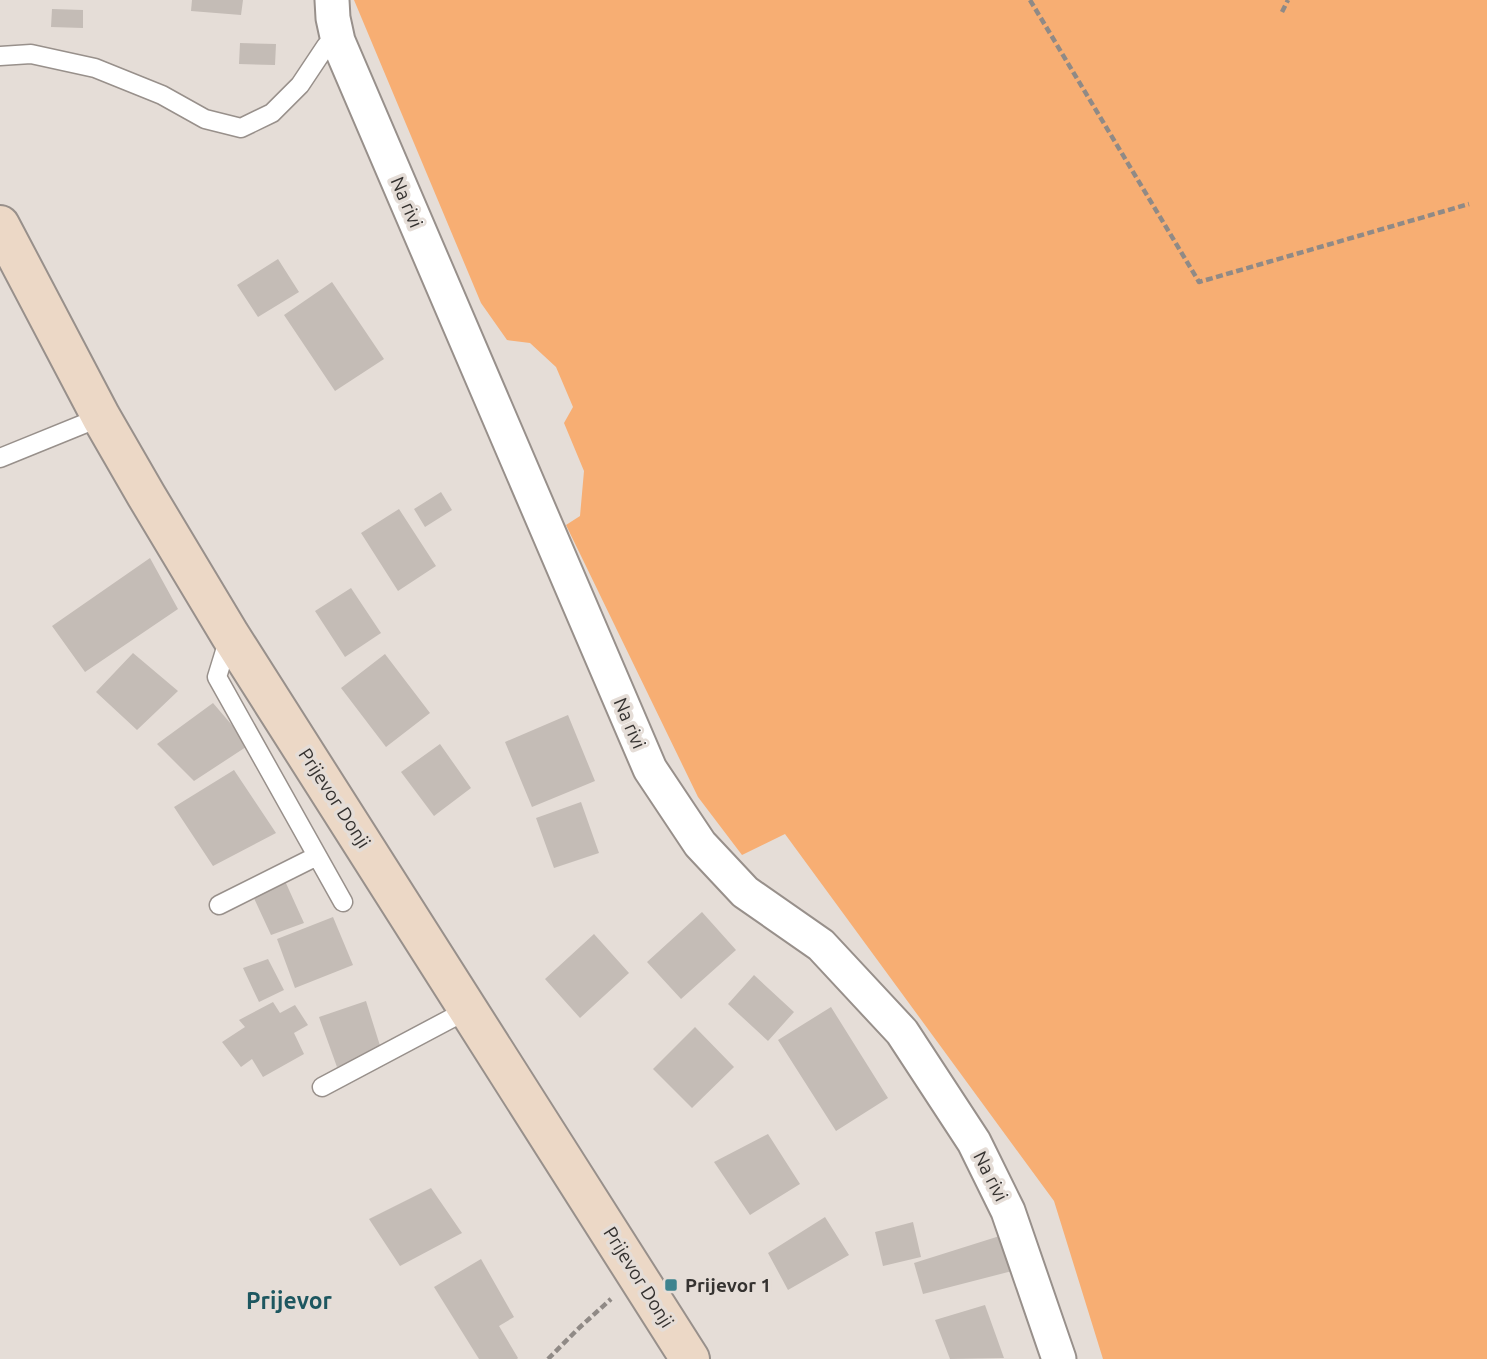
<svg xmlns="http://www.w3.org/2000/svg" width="1487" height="1359" font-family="Ubuntu,sans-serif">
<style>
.water{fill:#f7ae73}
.building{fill:#c4bcb6}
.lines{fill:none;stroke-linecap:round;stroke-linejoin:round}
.lane-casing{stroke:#98908b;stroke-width:21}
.street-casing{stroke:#98908b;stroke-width:37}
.secondary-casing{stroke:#98908b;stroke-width:42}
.path{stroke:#908a86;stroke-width:4.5;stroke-dasharray:7 3.5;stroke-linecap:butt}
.lane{stroke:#fff;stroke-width:18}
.street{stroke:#fff;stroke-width:33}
.secondary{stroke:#ecd8c6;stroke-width:38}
.poi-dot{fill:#3d838e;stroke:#e5ddd7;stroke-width:2.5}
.labels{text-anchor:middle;stroke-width:7;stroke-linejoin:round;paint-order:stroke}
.street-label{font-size:19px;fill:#353230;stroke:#e5ddd7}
.poi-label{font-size:19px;font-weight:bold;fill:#353230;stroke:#e5ddd7;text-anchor:start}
.quarter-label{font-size:23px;font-weight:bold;fill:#1d5760;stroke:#e5ddd7}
</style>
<rect width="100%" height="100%" fill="#e5ddd7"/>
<!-- water -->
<path class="water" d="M 354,0 L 1487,0 L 1487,1359 L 1103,1359 L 1054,1201 L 785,834 L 742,855 L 698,797 L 566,525 L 580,516 L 584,471 L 564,423 L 573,407 L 556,367 L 530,343 L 507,340 L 481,303 Z"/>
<!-- building -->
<path class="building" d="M 192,0 L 243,0 L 241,15 L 191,11 Z
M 52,9 L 83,10 L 83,28 L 51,27 Z
M 240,43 L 276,44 L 275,65 L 239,64 Z
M 278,259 L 299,292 L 258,317 L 237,285 Z
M 332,282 L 384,359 L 335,391 L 284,315 Z
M 441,492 L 452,510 L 425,527 L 414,509 Z
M 399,509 L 436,566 L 398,591 L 361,533 Z
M 150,558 L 178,609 L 85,672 L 52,626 Z
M 351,588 L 381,633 L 345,657 L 315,611 Z
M 133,653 L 178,691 L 137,730 L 96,692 Z
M 385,654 L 430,713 L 386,747 L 341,688 Z
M 213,703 L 249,745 L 194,781 L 157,744 Z
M 568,715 L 595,781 L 532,807 L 505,742 Z
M 440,744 L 471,788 L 434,816 L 401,772 Z
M 234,770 L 276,833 L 213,866 L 174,807 Z
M 581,802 L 599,853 L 554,868 L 536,818 Z
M 285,881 L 304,923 L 271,935 L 253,896 Z
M 702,912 L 736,950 L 681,999 L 647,962 Z
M 333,917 L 353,965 L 295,988 L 277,939 Z
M 594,934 L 629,973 L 580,1018 L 545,979 Z
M 268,959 L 284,990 L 259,1002 L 243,968 Z
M 754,975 L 794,1012 L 768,1041 L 728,1004 Z
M 366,1001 L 382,1052 L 337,1067 L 319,1017 Z
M 273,1002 L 280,1013 L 295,1005 L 308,1025 L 294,1033 L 304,1054 L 263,1077 L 252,1059 L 241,1067 L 222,1042 L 245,1027 L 239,1020 Z
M 831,1007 L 888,1098 L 836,1131 L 778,1040 Z
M 695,1027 L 734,1067 L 692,1108 L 653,1069 Z
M 768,1134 L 800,1184 L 750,1215 L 714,1162 Z
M 431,1188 L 462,1233 L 400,1266 L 369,1219 Z
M 825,1217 L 849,1255 L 788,1290 L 768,1253 Z
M 913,1222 L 921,1257 L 883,1266 L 875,1232 Z
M 1006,1234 L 1016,1270 L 923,1294 L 914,1263 Z
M 481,1259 L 514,1317 L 499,1326 L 518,1358 L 517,1359 L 479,1359 L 434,1287 Z
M 985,1305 L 1004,1358 L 950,1359 L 935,1320 Z"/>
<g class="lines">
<!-- lane casing -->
<g class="lane-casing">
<path id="lane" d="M 0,56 L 31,54 L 95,68 L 162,95 L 205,119 L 241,128 L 272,113 L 300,85 L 326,46 L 338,41
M 0,458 L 101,417
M 229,638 L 217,677 L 343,902
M 219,905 L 317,856
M 322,1087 L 469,1009"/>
</g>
<!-- street casing -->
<g class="street-casing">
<path id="street" d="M 332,0 L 333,18 L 338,41 L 650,769 L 700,844 L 745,892 L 821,945 L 902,1032 L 974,1142 L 1008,1211 L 1059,1359"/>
</g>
<!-- secondary casing -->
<g class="secondary-casing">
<path id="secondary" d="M 0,225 L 101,417 L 146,495 L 230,635 L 690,1359"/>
</g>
<!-- path -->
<path class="path" d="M 1030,0 L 1199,282 L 1469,204
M 1282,12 L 1288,0
M 548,1359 L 579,1328 L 611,1299"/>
<!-- lane -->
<use href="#lane" class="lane"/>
<!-- street -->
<use href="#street" class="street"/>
<!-- secondary -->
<use href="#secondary" class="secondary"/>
</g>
<!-- markers -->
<rect class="poi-dot" x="664" y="1278" width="14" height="14" rx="3.5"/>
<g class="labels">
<!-- street labels -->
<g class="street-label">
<text transform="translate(407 202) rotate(67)" y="7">Na rivi</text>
<text transform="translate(630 723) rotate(67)" y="7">Na rivi</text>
<text transform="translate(335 798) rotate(57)" y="7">Prijevor Donji</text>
<text transform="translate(991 1176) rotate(63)" y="7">Na rivi</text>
<text transform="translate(639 1277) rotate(58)" y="7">Prijevor Donji</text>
</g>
<!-- poi labels -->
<g class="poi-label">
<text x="685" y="1292">Prijevor 1</text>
</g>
<!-- quarter labels -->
<g class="quarter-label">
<text x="289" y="1309">Prijevor</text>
</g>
</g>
</svg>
